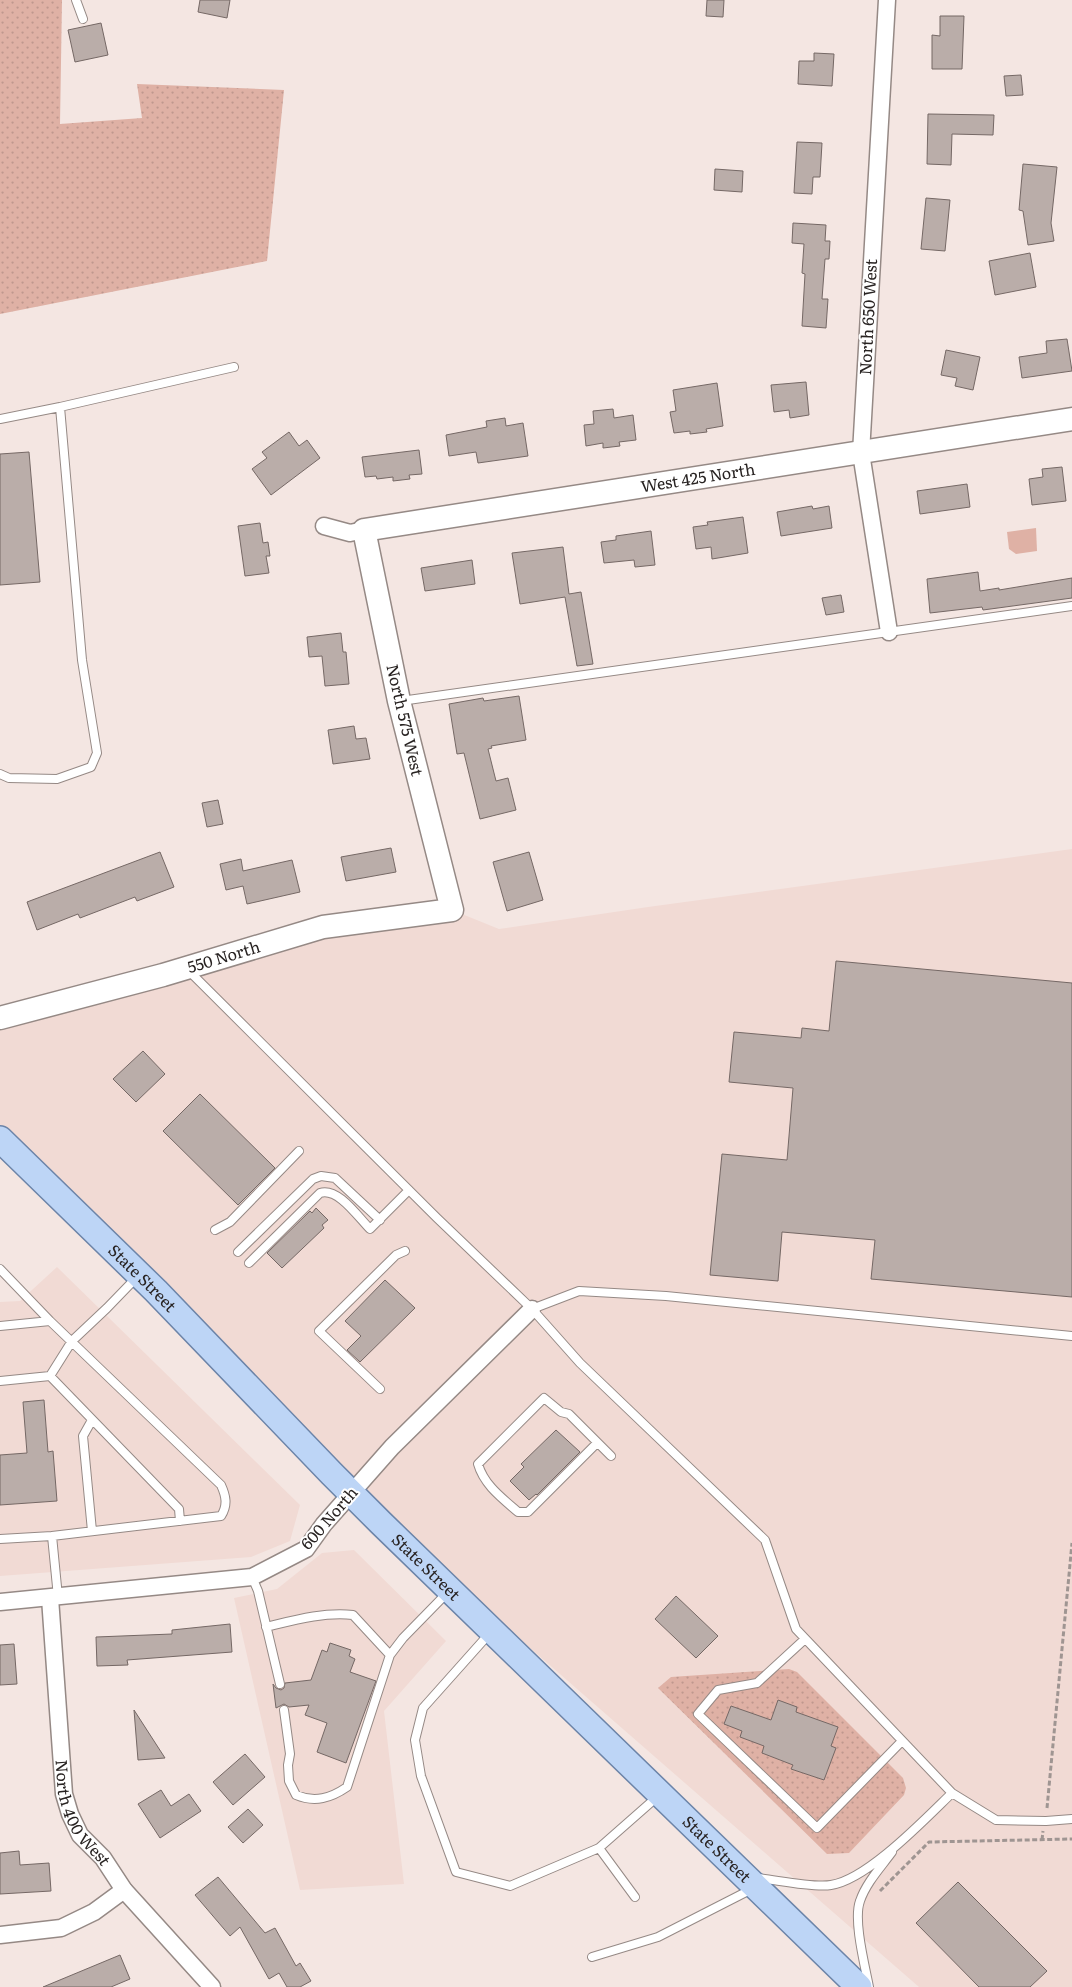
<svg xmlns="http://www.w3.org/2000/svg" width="1072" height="1987" font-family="Literata,serif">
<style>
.built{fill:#f1dad4}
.grass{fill:url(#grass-dots)}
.pitch{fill:#dfb1a5}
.building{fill:#baada9;stroke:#756865}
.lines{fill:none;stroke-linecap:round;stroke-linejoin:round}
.lane-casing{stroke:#958985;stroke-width:10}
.street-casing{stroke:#958985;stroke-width:19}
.secondary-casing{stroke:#958985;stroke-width:25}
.primary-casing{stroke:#6c84a8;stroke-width:28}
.path{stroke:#9f9592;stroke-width:3;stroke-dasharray:5 2.5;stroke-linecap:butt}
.lane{stroke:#fff;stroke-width:8}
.street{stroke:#fff;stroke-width:16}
.secondary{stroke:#fff;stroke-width:22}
.primary{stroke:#bdd5f6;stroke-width:25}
.labels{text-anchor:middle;stroke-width:4;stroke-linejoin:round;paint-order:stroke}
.street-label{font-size:16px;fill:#282322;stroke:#fff}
</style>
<defs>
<pattern id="grass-dots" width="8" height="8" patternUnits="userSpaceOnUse" patternTransform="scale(1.25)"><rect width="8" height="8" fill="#dfb1a5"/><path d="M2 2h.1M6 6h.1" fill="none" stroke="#bf988e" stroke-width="1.8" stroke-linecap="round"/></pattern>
</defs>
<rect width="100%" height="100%" fill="#f4e6e2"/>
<!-- built -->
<path class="built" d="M 1072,849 L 1072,1987 L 919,1987 L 351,1492 L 0,1142 L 0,1018 L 323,927 L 452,910 L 499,929 L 648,907 Z
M 57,1267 L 300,1505 L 290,1541 L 251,1557 L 0,1576 L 0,1302 L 20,1301 Z
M 354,1550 L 446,1641 L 384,1711 L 404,1884 L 300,1890 L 234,1598 L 277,1589 L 322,1553 Z"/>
<!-- grass -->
<path class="grass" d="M 0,0 L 62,0 L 60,124 L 142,118 L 137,84 L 284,90 L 267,261 L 0,314 Z
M 789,1669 L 797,1672 L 903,1778 L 906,1788 L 904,1795 L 849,1853 L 827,1854 L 658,1688 L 671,1677 Z"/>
<!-- pitch -->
<path class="pitch" d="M 1036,528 L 1037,551 L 1016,554 L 1009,549 L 1007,532 Z"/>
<!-- building -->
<path class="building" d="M 200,0 L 230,0 L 227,18 L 198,12 Z
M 707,0 L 724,0 L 723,17 L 706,16 Z
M 940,16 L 964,16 L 962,69 L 932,69 L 932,35 L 940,36 Z
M 101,23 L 108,55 L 75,62 L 68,30 Z
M 814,53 L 834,54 L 832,86 L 798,84 L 799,61 L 814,61 Z
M 1021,75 L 1023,95 L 1006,96 L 1004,76 Z
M 928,114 L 994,115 L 993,135 L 952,134 L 951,165 L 927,164 Z
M 797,142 L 822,143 L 820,177 L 813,177 L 812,194 L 794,193 Z
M 1023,164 L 1057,167 L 1051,223 L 1054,241 L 1028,245 L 1023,211 L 1019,210 Z
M 715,169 L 743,171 L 742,192 L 714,190 Z
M 926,198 L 950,200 L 945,251 L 921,249 Z
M 793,223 L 826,225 L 825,241 L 830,241 L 829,259 L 825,259 L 822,299 L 828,299 L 826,328 L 802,326 L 805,274 L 802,273 L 804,244 L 792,243 Z
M 1030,253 L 1036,287 L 995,295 L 989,261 Z
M 1067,339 L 1072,371 L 1022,378 L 1019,357 L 1047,353 L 1046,341 Z
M 946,350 L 980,357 L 973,390 L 955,386 L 957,378 L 941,375 Z
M 806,382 L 809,415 L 790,418 L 789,410 L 774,412 L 771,385 Z
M 717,383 L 723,426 L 706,429 L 707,432 L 690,434 L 690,431 L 674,433 L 670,412 L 676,411 L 673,390 Z
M 613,409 L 614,418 L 633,415 L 636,440 L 619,442 L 620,446 L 603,448 L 603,443 L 586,446 L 584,425 L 594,424 L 593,411 Z
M 505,418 L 506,426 L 523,423 L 528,456 L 478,463 L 476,452 L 449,456 L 446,435 L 487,427 L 486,421 Z
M 289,432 L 299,446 L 307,440 L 320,458 L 271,495 L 252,469 L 267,458 L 262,452 Z
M 419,450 L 422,474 L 409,475 L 410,479 L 393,481 L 393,477 L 377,479 L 376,476 L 365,477 L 362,457 Z
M 29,452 L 40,582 L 0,585 L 0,454 Z
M 1062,467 L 1066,501 L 1032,505 L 1029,479 L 1043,477 L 1042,469 Z
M 967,484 L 970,507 L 920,514 L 917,491 Z
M 812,506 L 813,509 L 829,506 L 832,528 L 781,536 L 777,512 Z
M 743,517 L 748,553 L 712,559 L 711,547 L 696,549 L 693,527 L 708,525 L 707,522 Z
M 260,523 L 263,543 L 268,542 L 270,556 L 266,556 L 269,573 L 245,576 L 238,526 Z
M 651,531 L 655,565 L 635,567 L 634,560 L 604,563 L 601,542 L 616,540 L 616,536 Z
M 563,547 L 569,594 L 581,592 L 593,664 L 577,666 L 565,597 L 520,604 L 512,553 Z
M 472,560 L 475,584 L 425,591 L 421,568 Z
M 978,572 L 980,591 L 999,588 L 999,590 L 1072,578 L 1072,598 L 983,610 L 982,607 L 930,613 L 927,579 Z
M 841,595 L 844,612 L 826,615 L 822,598 Z
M 341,633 L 343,652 L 346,652 L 349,684 L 325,686 L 322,656 L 309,657 L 307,637 Z
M 519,696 L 526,740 L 491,746 L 492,748 L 488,749 L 496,781 L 508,778 L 516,810 L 480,819 L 464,753 L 457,754 L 449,704 L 483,698 L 484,701 Z
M 354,726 L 356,739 L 366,738 L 370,759 L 333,764 L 328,730 Z
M 218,800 L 223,824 L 207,827 L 202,803 Z
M 391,848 L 396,872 L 346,881 L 341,857 Z
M 160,852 L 174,887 L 137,901 L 135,897 L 80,918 L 78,914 L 37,930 L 27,902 Z
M 529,852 L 543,900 L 507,911 L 493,862 Z
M 241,859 L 243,871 L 292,860 L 300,892 L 247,904 L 243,886 L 226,890 L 220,864 Z
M 836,961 L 1072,983 L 1072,1297 L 871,1279 L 875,1240 L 782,1232 L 778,1281 L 710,1275 L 722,1154 L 787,1160 L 793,1088 L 729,1082 L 734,1032 L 801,1038 L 802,1028 L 829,1031 Z
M 143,1051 L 165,1074 L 136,1102 L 113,1079 Z
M 200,1094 L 275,1168 L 238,1205 L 163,1131 Z
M 316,1208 L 328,1220 L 322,1225 L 324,1228 L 282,1268 L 267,1253 L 310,1211 L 312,1213 Z
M 385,1280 L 415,1308 L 360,1362 L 347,1350 L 361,1336 L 345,1321 Z
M 44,1400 L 48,1452 L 53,1451 L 57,1501 L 0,1505 L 0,1455 L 27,1453 L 23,1402 Z
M 556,1430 L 580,1452 L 537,1495 L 536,1494 L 529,1500 L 510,1481 L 524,1467 L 521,1464 Z
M 676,1596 L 718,1636 L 696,1658 L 655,1619 Z
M 230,1624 L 232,1652 L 127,1660 L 128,1665 L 97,1666 L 96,1637 L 172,1634 L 172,1630 Z
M 330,1643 L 351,1650 L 349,1656 L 355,1659 L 350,1672 L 376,1681 L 346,1763 L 317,1752 L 327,1723 L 305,1715 L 309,1705 L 289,1707 L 284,1704 L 276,1708 L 273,1684 L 276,1688 L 281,1690 L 284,1688 L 285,1683 L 311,1680 L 322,1650 L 327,1652 Z
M 14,1644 L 17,1684 L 0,1685 L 0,1645 Z
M 778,1700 L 797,1707 L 796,1712 L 838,1727 L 831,1746 L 836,1748 L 824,1780 L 791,1769 L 793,1765 L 762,1753 L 764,1746 L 740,1737 L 742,1731 L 724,1724 L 731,1706 L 771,1720 Z
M 134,1710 L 165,1758 L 138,1760 Z
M 245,1754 L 265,1777 L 233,1805 L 213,1782 Z
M 161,1790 L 171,1806 L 189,1794 L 201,1811 L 160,1838 L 138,1804 Z
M 248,1809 L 263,1825 L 243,1843 L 228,1827 Z
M 19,1851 L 20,1865 L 49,1863 L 51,1891 L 0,1894 L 0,1853 Z
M 218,1877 L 265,1933 L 275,1928 L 296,1966 L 300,1963 L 311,1981 L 300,1987 L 287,1987 L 279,1973 L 269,1979 L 240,1927 L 230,1936 L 195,1895 Z
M 958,1882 L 1047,1971 L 1030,1987 L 979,1987 L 916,1923 Z
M 120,1955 L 130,1979 L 111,1987 L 43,1987 Z"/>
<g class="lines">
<!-- lane casing -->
<g class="lane-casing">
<path id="lane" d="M 76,0 L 83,19
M 60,407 L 234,367
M 0,419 L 60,407 L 82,660 L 97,753 L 91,767 L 57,779 L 9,778 L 0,774
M 401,701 L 1072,606
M 189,971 L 437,1218 L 532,1309 L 580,1363 L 765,1540 L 796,1629 L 952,1793 L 996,1820 L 1046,1821 L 1072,1819
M 215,1230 L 230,1222 L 299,1151
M 238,1252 L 313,1179 L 321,1176 L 335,1178 L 380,1220
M 249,1263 L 320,1193 C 338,1187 358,1217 370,1229 L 409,1190
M 0,1269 L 50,1321 L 221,1485 C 226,1496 228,1505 221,1516 L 52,1536
M 532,1309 L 579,1291 L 666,1296 L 1072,1336
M 0,1326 L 50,1321
M 50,1376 L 179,1509 L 180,1521
M 0,1381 L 50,1376 L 72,1341 L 107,1308 L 137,1277
M 380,1389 L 319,1331 L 396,1255 L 405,1251
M 597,1443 L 528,1512 L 518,1512 C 502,1498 484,1485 478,1464 L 544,1398 L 561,1412 L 569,1414 L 611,1456
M 92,1531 L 83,1436 L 92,1420
M 0,1539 L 52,1536 L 58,1597
M 252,1577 L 258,1591 L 280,1684
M 266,1627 C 295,1620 323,1612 353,1615 L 390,1655
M 489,1634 L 423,1708 L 415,1740 L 421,1776 L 456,1872 L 510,1886 L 599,1848
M 805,1639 L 757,1683 L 718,1690 L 698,1714 L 817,1828 L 902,1741
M 284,1710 L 290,1754 L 288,1765 L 289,1781 L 296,1795 C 315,1803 331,1798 347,1787 L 390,1655 L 403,1638 L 447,1593
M 758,1878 C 777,1880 813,1888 831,1885 C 867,1880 925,1819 952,1793
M 635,1897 L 599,1848 L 657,1797
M 592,1957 L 658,1937 L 752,1889
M 869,1987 C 865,1966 853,1920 860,1901 C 866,1883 881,1867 892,1852"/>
</g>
<!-- street casing -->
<g class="street-casing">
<g id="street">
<path d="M 887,0 L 861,453 L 889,632"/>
<path d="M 324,526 L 350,533 L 364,530"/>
<path id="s1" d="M 50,1598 L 64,1794 L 70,1814 L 80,1835 L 103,1858 L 124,1890 L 212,1987"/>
<path d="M 0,1602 L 252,1577 L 306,1549 L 324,1524 L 392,1447 L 532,1309"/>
<path d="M 0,1935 L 61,1928 L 94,1912 L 124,1890"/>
</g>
</g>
<!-- secondary casing -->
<g class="secondary-casing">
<g id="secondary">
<path id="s2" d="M 0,1018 L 163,975 L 323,927 L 452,910 L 399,701 L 364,530 L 1072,419"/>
</g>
</g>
<!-- primary casing -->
<g class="primary-casing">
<g id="primary">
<path id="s3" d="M 0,1139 L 156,1291 L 332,1474 L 381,1523 L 859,1987"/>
</g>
</g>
<!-- path -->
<path class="path" d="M 1047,1808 L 1072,1543
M 1042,1840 L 1043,1831
M 880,1891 L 929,1842 L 1072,1839"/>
<!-- lane -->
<use href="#lane" class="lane"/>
<!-- street -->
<use href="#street" class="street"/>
<!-- secondary -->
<use href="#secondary" class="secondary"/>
<!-- primary -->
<use href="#primary" class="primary"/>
</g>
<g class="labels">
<!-- street labels -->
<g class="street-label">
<text transform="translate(868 317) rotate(-87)" y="6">North 650 West</text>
<text dy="6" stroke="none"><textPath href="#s2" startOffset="1194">West 425 North</textPath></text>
<text transform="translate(405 720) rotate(77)" y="6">North 575 West</text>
<text dy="6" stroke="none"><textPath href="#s2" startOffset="232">550 North</textPath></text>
<text dy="6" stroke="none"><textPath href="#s3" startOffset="199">State Street</textPath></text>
<text transform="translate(329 1518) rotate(-49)" y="6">600 North</text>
<text dy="6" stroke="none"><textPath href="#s3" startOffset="604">State Street</textPath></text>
<text dy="6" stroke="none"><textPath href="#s1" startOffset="221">North 400 West</textPath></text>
<text dy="6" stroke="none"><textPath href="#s3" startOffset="1009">State Street</textPath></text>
</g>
</g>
</svg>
